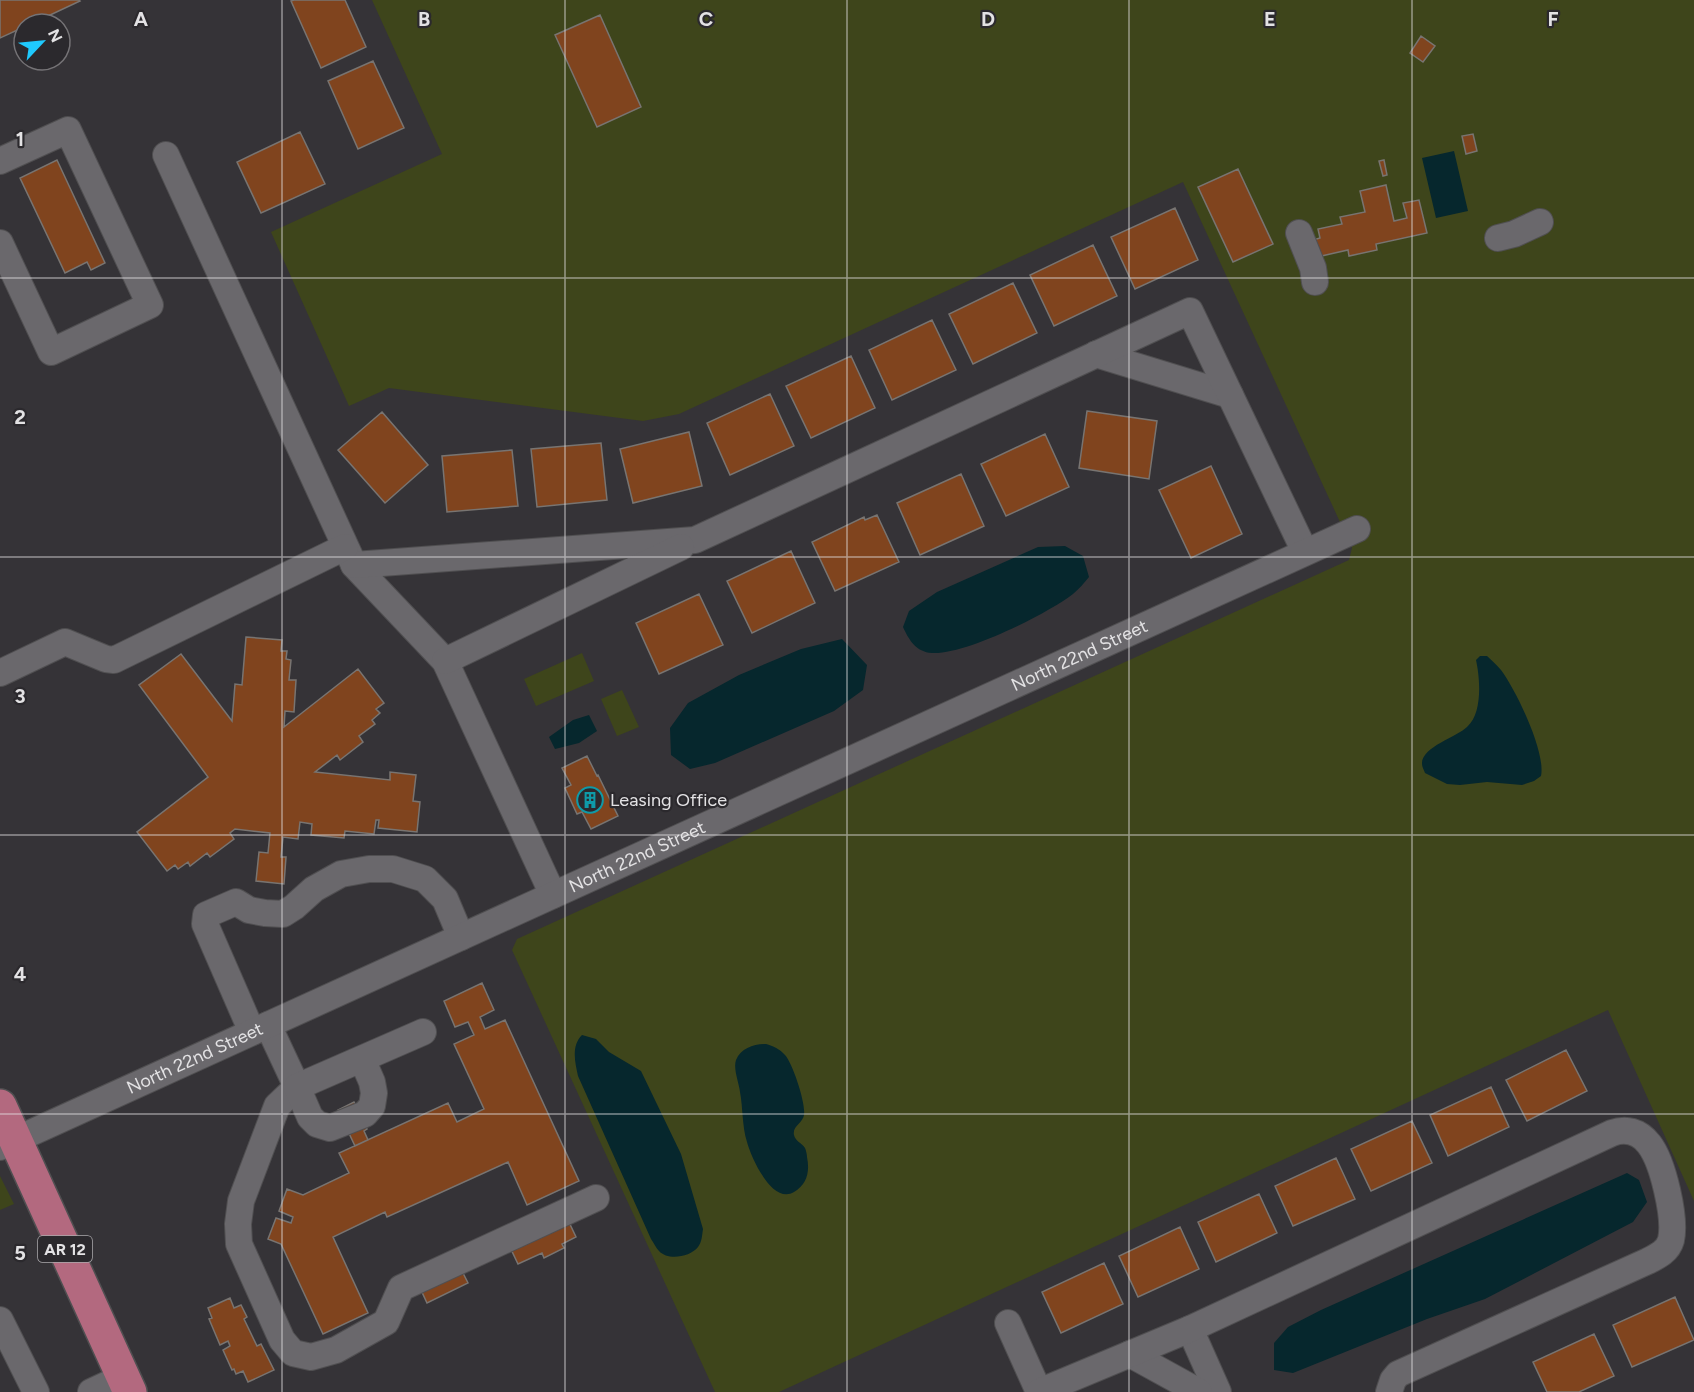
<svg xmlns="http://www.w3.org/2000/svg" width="1694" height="1392" font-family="Figtree,sans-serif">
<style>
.green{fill:#3e451b}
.water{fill:#06272d}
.building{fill:#80441e;stroke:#787471;stroke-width:1.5}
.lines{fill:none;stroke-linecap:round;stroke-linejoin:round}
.minor-casing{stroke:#504f51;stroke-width:28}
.highway-casing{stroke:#504f51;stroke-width:36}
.minor{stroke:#6a686c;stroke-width:26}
.highway{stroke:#b3697f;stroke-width:33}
.grid{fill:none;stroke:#e3e2e4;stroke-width:1.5;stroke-opacity:0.55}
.labels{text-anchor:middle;stroke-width:4.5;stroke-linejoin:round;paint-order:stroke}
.shield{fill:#2b292d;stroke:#acaaad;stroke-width:1.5}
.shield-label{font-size:16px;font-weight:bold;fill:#e3e2e4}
.street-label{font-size:18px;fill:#e3e2e4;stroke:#2b292d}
.poi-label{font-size:18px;fill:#e3e2e4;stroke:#2b292d;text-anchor:start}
.grid-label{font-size:20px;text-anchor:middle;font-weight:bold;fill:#e3e2e4;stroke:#2b292d;stroke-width:4.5;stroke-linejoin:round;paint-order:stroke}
</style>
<rect width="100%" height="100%" fill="#353337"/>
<!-- green -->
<path class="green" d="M 372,0 L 1694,0 L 1694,1201 L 1608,1010 L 779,1392 L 715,1392 L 512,950 L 517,939 L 1349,560 L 1352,548 L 1183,182 L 679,414 L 643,421 L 389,388 L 349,406 L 271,232 L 442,154 Z
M 582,653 L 594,681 L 536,706 L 524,679 Z
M 622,690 L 639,727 L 617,736 L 601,699 Z
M 0,1176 L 14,1204 L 0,1210 Z"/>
<!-- water -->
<path class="water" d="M 1454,151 L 1468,211 L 1436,218 L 1422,158 Z
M 1065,546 L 1083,556 L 1089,577 C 1084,583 1079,589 1073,594 C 1047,614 965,655 932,653 C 916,652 909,640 903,627 L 909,611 L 937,592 L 1038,547 Z
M 842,639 L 867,665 L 863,690 L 834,711 L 715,763 L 690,769 L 671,755 L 670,728 L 688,703 L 739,675 L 801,649 Z
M 1480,656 L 1487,656 C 1492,661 1497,665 1501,670 C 1516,690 1546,752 1541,776 L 1534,781 L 1522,785 L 1487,782 L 1460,785 L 1447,784 L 1425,773 C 1424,770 1422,767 1422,764 C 1421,747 1457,737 1467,727 C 1483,713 1480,678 1476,660 Z
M 589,715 L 597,731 L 579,743 L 555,749 L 549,737 L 573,720 Z
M 582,1035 L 596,1039 L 609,1052 L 641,1071 L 681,1154 L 703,1229 C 702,1235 702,1242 698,1247 C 690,1257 668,1261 659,1251 C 656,1248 654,1243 651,1239 L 578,1076 C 575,1062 571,1046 582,1035 Z
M 766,1044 C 773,1046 780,1049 785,1055 C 793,1064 806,1104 804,1115 C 803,1123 792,1126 794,1135 C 795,1141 802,1143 805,1148 C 806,1150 807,1155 807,1157 C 810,1172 807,1184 794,1192 C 772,1205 751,1157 747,1142 C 742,1126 743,1108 740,1092 C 739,1083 733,1069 736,1060 C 741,1048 754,1044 766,1044 Z
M 1627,1173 L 1639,1180 L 1647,1202 L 1633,1222 L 1485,1299 L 1427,1319 L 1293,1373 L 1274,1370 L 1274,1343 L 1288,1327 L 1321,1310 Z"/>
<!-- building -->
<path class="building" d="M 0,0 L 79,0 L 80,1 L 31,24 L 24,24 L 24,27 L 0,38 Z
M 294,0 L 345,0 L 366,47 L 321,68 L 291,1 Z
M 600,15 L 641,107 L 597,127 L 555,35 Z
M 1421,36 L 1435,46 L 1423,62 L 1410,53 Z
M 373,61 L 404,128 L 358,149 L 328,81 Z
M 300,132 L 325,184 L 261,213 L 237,162 Z
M 1473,134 L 1477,151 L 1466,154 L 1462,136 Z
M 57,160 L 105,263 L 91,270 L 87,262 L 65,273 L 20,178 Z
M 1384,160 L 1387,175 L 1383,176 L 1379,161 Z
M 1238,169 L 1273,244 L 1233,262 L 1198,187 Z
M 1386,185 L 1394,221 L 1407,218 L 1403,203 L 1419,200 L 1427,233 L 1376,244 L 1377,250 L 1349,256 L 1348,250 L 1317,257 L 1313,240 L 1320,238 L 1318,229 L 1342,224 L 1340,217 L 1365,212 L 1360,191 Z
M 1175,208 L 1198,260 L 1135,289 L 1111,237 Z
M 1093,245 L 1117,296 L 1054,326 L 1030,275 Z
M 1013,283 L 1037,333 L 973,364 L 949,314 Z
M 932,320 L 956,370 L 892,400 L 869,350 Z
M 851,356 L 875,408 L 811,438 L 786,386 Z
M 770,394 L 794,446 L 730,475 L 707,423 Z
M 1087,411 L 1157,421 L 1149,479 L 1079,468 Z
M 382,412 L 428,465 L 385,503 L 338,450 Z
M 689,432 L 702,486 L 633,503 L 620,449 Z
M 1045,434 L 1069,487 L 1006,516 L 981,464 Z
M 601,443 L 607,500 L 537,507 L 531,449 Z
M 512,450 L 518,506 L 447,512 L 442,456 Z
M 1211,466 L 1242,534 L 1191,558 L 1159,490 Z
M 961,474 L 984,526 L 920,555 L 897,503 Z
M 877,515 L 899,562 L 835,591 L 812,542 L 864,517 L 865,520 Z
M 791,551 L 815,603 L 752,633 L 727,581 Z
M 699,594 L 723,645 L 659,674 L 636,623 Z
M 246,637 L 282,640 L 281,651 L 287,651 L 286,659 L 291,660 L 289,680 L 296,680 L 294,712 L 285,711 L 284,727 L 358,669 L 384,703 L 376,709 L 380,713 L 372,720 L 375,724 L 359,736 L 363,742 L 340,760 L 337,755 L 315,772 L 390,780 L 390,772 L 416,775 L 413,801 L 420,802 L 417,832 L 378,828 L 379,820 L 376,820 L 374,834 L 345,831 L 344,838 L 311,835 L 312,824 L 300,822 L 298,839 L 283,837 L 281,857 L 286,857 L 284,884 L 256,881 L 259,852 L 268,853 L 270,833 L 235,829 L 230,833 L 234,839 L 210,857 L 207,853 L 190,866 L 188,862 L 178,869 L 175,865 L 167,871 L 137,832 L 208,777 L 139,685 L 181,654 L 232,721 L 235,684 L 242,685 Z
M 587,756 L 597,776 L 598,775 L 618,816 L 591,829 L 582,812 L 577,814 L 565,788 L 571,785 L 562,768 Z
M 482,983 L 494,1010 L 480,1017 L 485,1029 L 505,1020 L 579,1181 L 527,1205 L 508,1162 L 387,1217 L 385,1212 L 333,1237 L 368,1313 L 323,1334 L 281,1244 L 268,1239 L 276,1218 L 291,1223 L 293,1217 L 279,1211 L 287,1189 L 303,1195 L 349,1173 L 339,1153 L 448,1103 L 457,1122 L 484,1109 L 454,1044 L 474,1035 L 468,1022 L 455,1027 L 444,1001 Z
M 1566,1050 L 1587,1091 L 1527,1121 L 1506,1080 Z
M 1491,1087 L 1509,1127 L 1448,1156 L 1430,1115 Z
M 354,1102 L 367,1129 L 364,1131 L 368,1140 L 355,1146 L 338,1110 Z
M 1412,1121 L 1432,1163 L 1371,1191 L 1351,1149 Z
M 1336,1158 L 1355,1199 L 1293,1226 L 1275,1186 Z
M 1259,1194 L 1277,1233 L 1216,1262 L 1198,1222 Z
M 567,1218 L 576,1237 L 562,1244 L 564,1248 L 544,1258 L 542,1253 L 518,1264 L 509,1245 Z
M 1180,1227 L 1199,1269 L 1138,1297 L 1119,1256 Z
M 1104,1263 L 1123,1304 L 1061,1333 L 1042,1292 Z
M 462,1271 L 468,1283 L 427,1303 L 421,1290 Z
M 1675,1297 L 1694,1340 L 1632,1367 L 1613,1325 Z
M 230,1298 L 234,1308 L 241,1305 L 247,1317 L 244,1319 L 257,1346 L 261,1344 L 274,1370 L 248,1382 L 243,1371 L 236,1374 L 234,1369 L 232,1370 L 223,1350 L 230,1346 L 228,1341 L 220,1345 L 209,1319 L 212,1318 L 208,1308 Z
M 1594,1334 L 1614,1376 L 1579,1392 L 1547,1392 L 1533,1362 Z"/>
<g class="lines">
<!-- minor casing -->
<g class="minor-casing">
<g id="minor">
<path d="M 166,155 L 354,565 L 445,661 L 553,895"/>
<path d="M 0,161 L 68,130 L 150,305 L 51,352 L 0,243"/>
<path d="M 1299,233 L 1313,268 L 1315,282"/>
<path d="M 1498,238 L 1514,234 L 1540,222"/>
<path d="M 1096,354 L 1230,395"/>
<path d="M 354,565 L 695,540 L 1190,311 L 1305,552"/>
<path d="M 445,661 L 681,547"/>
<path d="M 0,673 L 65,642 L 106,659 L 114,660 L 345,547"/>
<path d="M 268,1025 L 297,1087 L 277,1106 L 241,1201 L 238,1224 L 239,1244 L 282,1340 L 293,1353 L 311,1357 L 336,1350 L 386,1322 L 401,1288 L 596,1198"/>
<path d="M 252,1032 L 205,924 L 206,915 L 236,902 L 249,910 L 265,913 L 283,914 L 294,907 L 314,889 L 341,874 L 369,869 L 393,869 L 425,879 L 445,899 L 461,937"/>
<path d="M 362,1059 L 372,1082 L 374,1093 L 372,1106 L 365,1114 L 330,1128 L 317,1124 L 310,1117 L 297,1087 L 423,1032"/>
<path id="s1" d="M 0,1147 L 1357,529"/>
<path d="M 0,1320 L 36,1392"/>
<path d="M 1008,1323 L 1039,1392"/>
<path d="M 1190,1329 L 1218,1392"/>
<path d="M 1130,1354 L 1199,1392"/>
<path d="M 91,1392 L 123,1377"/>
<path d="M 1039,1392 L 1190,1329 L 1612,1133 C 1626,1128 1639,1131 1649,1144 C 1663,1162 1676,1218 1671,1240 C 1668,1251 1658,1256 1648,1261 L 1398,1374 L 1393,1380 L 1389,1392"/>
</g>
</g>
<!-- highway casing -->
<g class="highway-casing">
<path id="highway" d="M 0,1106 L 130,1392"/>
</g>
<!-- minor -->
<use href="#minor" class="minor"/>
<!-- highway -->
<use href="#highway" class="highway"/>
</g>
<!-- grid -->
<path class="grid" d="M 282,0 L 282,1392M 565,0 L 565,1392M 847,0 L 847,1392M 1129,0 L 1129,1392M 1412,0 L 1412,1392M 0,278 L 1694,278M 0,557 L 1694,557M 0,835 L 1694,835M 0,1114 L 1694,1114"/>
<!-- icons -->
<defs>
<g id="building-ring" transform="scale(1.35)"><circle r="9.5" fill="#2b292d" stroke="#0f9aa8" stroke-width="1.5"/><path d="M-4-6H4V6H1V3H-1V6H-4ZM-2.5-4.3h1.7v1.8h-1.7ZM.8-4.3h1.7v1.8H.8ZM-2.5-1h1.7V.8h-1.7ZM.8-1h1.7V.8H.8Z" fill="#0f9aa8"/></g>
</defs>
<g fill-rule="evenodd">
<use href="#building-ring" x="590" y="800"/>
</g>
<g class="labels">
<!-- shield labels -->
<rect class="shield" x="38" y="1236" width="54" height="26" rx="4.5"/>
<g class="shield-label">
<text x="65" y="1255">AR 12</text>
</g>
<!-- street labels -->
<g class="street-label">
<text dy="6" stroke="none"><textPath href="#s1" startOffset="1186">North 22nd Street</textPath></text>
<text dy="6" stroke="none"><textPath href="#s1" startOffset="700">North 22nd Street</textPath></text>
<text dy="6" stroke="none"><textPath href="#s1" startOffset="214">North 22nd Street</textPath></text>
</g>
<!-- poi labels -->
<g class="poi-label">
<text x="610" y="806">Leasing Office</text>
</g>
</g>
<g class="grid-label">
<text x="141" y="26">A</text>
<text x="424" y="26">B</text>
<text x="706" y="26">C</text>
<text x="988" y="26">D</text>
<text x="1270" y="26">E</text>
<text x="1553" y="26">F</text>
<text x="20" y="146">1</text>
<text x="20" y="424">2</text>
<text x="20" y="703">3</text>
<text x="20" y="981">4</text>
<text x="20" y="1260">5</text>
</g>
<!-- north arrow -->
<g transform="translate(42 42) rotate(64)"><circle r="28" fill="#2b292d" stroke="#757376" stroke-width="1.5"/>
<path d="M0-4.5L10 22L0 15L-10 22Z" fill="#1fc9fd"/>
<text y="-9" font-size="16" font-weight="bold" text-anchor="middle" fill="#e3e2e4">N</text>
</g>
</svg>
